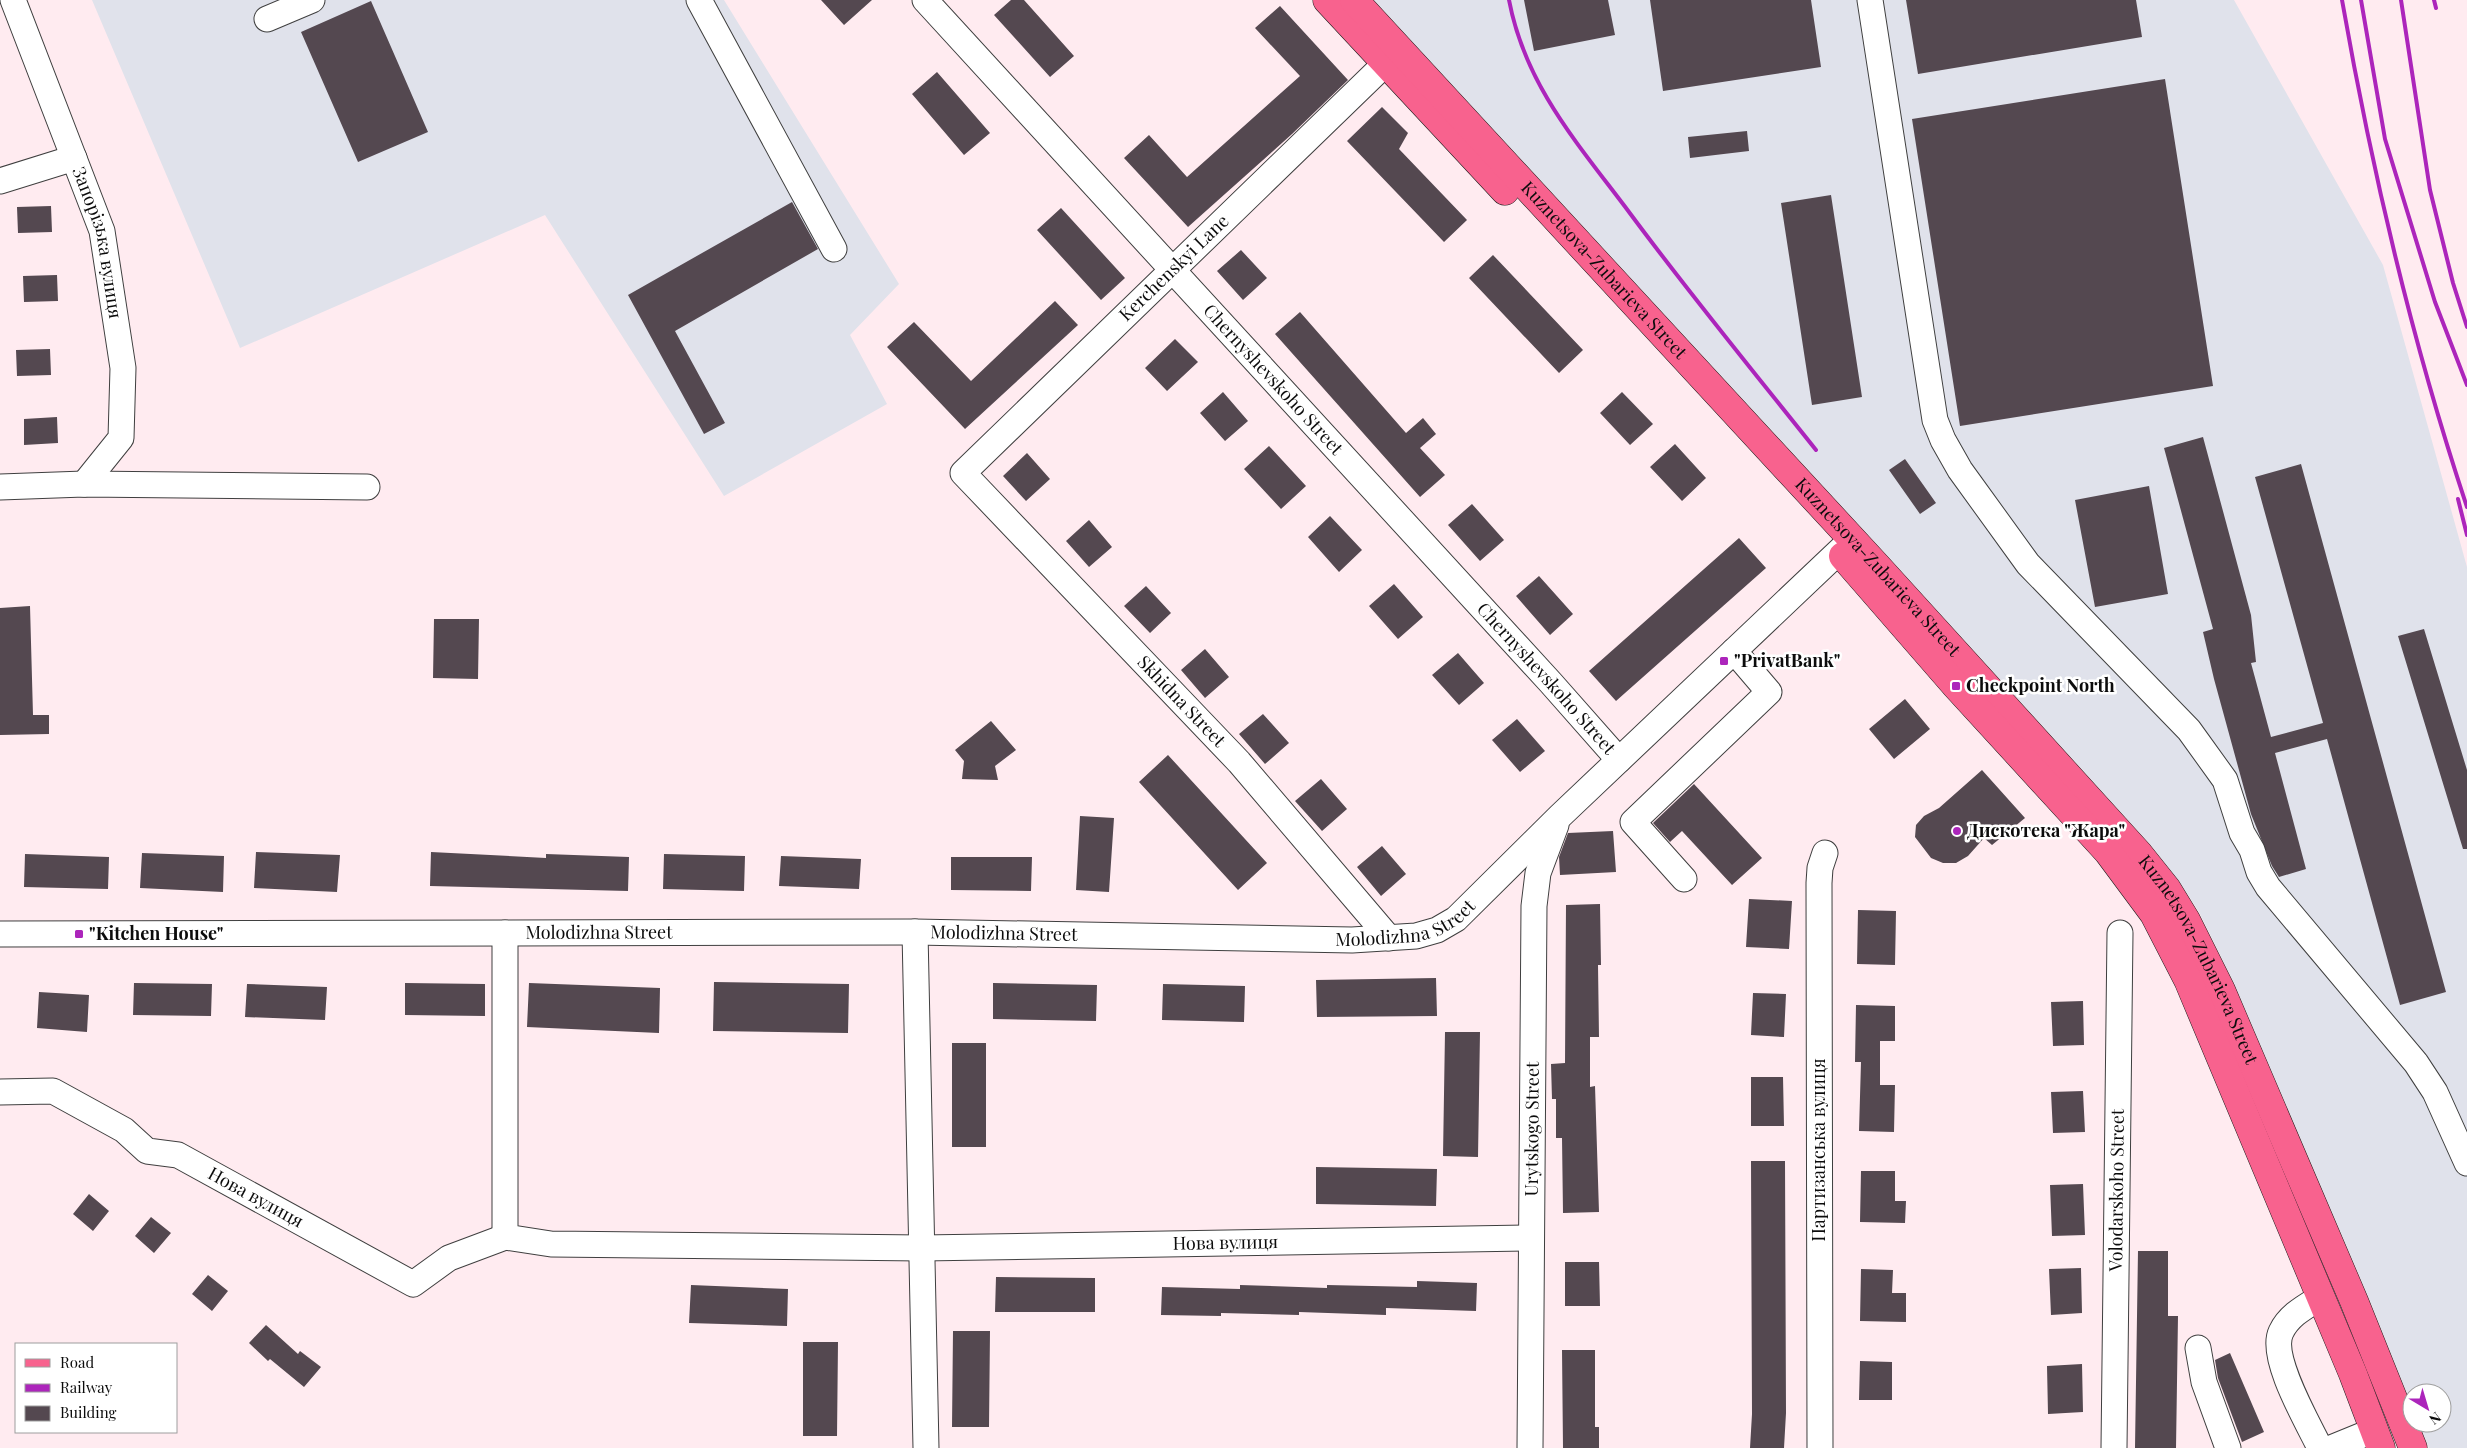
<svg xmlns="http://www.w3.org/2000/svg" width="2467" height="1448" font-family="'Playfair Display',serif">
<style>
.industrial{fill:#e0e2eb}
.building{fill:#544850}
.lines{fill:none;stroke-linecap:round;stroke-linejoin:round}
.minor-casing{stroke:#3f3f3f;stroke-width:27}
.major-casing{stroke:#1d1d1d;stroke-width:29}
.minor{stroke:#fff;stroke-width:25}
.major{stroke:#f8628e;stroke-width:28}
.rail{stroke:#ac25bb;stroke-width:4}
.poi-dot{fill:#ac25bb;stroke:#fff;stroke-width:2}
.labels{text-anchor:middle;stroke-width:5;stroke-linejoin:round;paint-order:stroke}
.street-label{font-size:18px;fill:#0c0c0c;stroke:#fff}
.poi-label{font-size:18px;font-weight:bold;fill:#0c0c0c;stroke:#fff;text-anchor:start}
</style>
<rect width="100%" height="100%" fill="#ffebf0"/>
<!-- industrial -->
<path class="industrial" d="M 92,0 L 724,0 L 899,284 L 850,335 L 887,404 L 724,496 L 545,215 L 240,348 Z
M 1374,0 L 2234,0 L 2383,265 L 2467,567 L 2467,1448 L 2429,1448 L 2419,1423 L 2442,1423 L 2442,1393 L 2412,1393 L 2412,1406 L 2368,1296 L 2234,983 L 2199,912 L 2179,881 L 2150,844 L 1887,555 Z"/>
<!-- building -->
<path class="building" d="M 821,0 L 872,0 L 844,25 Z
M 1011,0 L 1024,0 L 1074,56 L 1050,77 L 994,15 Z
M 1524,0 L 1608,0 L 1615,35 L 1534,51 Z
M 1650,0 L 1811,0 L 1821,67 L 1663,91 Z
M 1906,0 L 2136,0 L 2142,37 L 1918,74 Z
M 371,1 L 428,132 L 358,162 L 301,32 Z
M 1280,6 L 1348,80 L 1292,134 L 1188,227 L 1124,158 L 1149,135 L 1187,177 L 1300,76 L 1255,28 Z
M 937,72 L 990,133 L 964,155 L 912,94 Z
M 2165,79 L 2213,386 L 1960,426 L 1912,119 Z
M 1382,107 L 1408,133 L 1399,149 L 1467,220 L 1444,242 L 1347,141 Z
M 1747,131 L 1749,151 L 1690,158 L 1688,137 Z
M 1831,195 L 1862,397 L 1812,405 L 1781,203 Z
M 792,202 L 818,249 L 675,331 L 725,423 L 704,434 L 628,295 Z
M 51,206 L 52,232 L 18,233 L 17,207 Z
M 1061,208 L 1125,278 L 1101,300 L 1037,230 Z
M 1241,250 L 1267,278 L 1243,300 L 1217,271 Z
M 1493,255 L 1583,350 L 1559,373 L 1469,278 Z
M 57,275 L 58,301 L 24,302 L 23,276 Z
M 1055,301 L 1078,325 L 965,429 L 887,347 L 914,322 L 971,381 Z
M 1300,312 L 1406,433 L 1423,418 L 1436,434 L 1420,448 L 1445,475 L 1420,497 L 1275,334 Z
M 1175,339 L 1198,362 L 1167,391 L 1145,368 Z
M 50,349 L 51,375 L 17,376 L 16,350 Z
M 1223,392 L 1248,421 L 1225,441 L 1200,413 Z
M 1622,392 L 1653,424 L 1630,445 L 1600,413 Z
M 57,417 L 58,443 L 24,445 L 24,419 Z
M 2203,437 L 2251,615 L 2256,662 L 2251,663 L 2271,737 L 2323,723 L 2255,477 L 2301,464 L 2446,992 L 2400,1005 L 2327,739 L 2275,753 L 2306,869 L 2279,877 L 2272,866 L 2251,814 L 2214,679 L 2203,632 L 2213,629 L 2164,448 Z
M 1675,444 L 1706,478 L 1682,501 L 1650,467 Z
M 1269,446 L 1306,486 L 1281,509 L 1244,469 Z
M 1027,453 L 1050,479 L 1026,501 L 1003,476 Z
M 1905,459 L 1936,503 L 1920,514 L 1889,470 Z
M 2149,486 L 2168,594 L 2095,607 L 2075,500 Z
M 1472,504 L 1504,540 L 1480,561 L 1448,525 Z
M 1330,516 L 1362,550 L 1339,572 L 1308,537 Z
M 1089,520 L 1112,547 L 1089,567 L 1066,541 Z
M 1739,538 L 1766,568 L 1616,701 L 1589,671 Z
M 1539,576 L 1573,614 L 1550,635 L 1516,596 Z
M 1394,584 L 1423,617 L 1398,639 L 1369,606 Z
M 1146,586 L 1171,613 L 1150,633 L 1124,606 Z
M 30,606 L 33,715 L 49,715 L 49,734 L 0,735 L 0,608 Z
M 434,619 L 479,619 L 478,679 L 433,678 Z
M 2424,629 L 2467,770 L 2467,849 L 2463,849 L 2398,636 Z
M 1205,649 L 1229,677 L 1205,698 L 1181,670 Z
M 1458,653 L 1484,683 L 1459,705 L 1432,675 Z
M 1905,699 L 1930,729 L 1894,759 L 1869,729 Z
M 1263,714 L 1289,743 L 1265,764 L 1239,734 Z
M 1517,719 L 1545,751 L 1520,772 L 1492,740 Z
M 991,721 L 1016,750 L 995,766 L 998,780 L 962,779 L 964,761 L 955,750 Z
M 1168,755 L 1267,863 L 1238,890 L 1139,782 Z
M 1982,770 L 2025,818 L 1992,845 L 1984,838 L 1968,856 L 1956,863 L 1943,863 L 1931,858 L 1915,837 L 1916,825 L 1924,816 L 1939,808 Z
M 1321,779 L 1347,809 L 1322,831 L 1295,801 Z
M 1694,784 L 1762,858 L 1732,885 L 1682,831 L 1670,842 L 1653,823 Z
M 1080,816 L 1114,818 L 1109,892 L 1076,890 Z
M 1613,831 L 1616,872 L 1560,875 L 1559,857 L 1568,833 Z
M 1382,846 L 1406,874 L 1381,896 L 1357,867 Z
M 256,852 L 340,855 L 337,892 L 254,888 Z
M 431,852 L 546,858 L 546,854 L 629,857 L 628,891 L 430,886 Z
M 142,853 L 224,856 L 223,892 L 140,888 Z
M 25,854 L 109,857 L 108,889 L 24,887 Z
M 664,854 L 745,856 L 744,891 L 663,889 Z
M 781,856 L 861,859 L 859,889 L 779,886 Z
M 951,857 L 1032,857 L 1031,891 L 951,890 Z
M 1749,899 L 1792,901 L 1789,949 L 1746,947 Z
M 1600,904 L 1601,965 L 1598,965 L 1599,1037 L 1590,1037 L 1590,1087 L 1595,1086 L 1599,1212 L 1563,1213 L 1562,1138 L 1556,1138 L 1556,1099 L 1552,1099 L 1551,1064 L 1565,1063 L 1566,905 Z
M 1858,910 L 1896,911 L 1895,965 L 1857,964 Z
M 1436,978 L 1437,1016 L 1317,1017 L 1316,980 Z
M 714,982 L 849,984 L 848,1033 L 713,1031 Z
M 134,983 L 212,984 L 211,1016 L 133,1015 Z
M 405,983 L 485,984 L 485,1016 L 405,1015 Z
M 529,983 L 660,988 L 659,1033 L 527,1027 Z
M 993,983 L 1097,985 L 1096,1021 L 993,1019 Z
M 247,984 L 327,987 L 325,1020 L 245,1017 Z
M 1163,984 L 1245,986 L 1244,1022 L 1162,1020 Z
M 39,992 L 89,995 L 87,1032 L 37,1028 Z
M 1753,993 L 1786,994 L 1784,1037 L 1751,1035 Z
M 2083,1001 L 2084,1045 L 2053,1046 L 2051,1002 Z
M 1856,1005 L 1895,1006 L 1895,1041 L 1880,1041 L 1880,1085 L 1895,1085 L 1894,1132 L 1859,1131 L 1861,1062 L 1855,1062 Z
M 1445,1032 L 1480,1032 L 1478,1157 L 1443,1156 Z
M 952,1043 L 986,1043 L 986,1147 L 952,1147 Z
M 1751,1077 L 1783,1077 L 1784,1126 L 1751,1126 Z
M 2083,1091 L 2085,1132 L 2053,1133 L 2051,1092 Z
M 1751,1161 L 1785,1161 L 1786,1413 L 1784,1448 L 1750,1448 L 1752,1414 Z
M 1316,1167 L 1437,1169 L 1436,1206 L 1316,1204 Z
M 1861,1171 L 1895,1171 L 1895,1201 L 1906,1201 L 1905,1223 L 1860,1222 Z
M 2083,1184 L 2085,1235 L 2052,1236 L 2050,1185 Z
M 89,1194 L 109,1211 L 93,1231 L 73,1214 Z
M 151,1217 L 171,1233 L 154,1253 L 135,1236 Z
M 2138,1251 L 2168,1251 L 2168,1316 L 2178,1316 L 2176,1448 L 2135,1448 Z
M 1565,1262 L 1599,1262 L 1600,1306 L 1565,1306 Z
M 2081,1268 L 2082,1313 L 2051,1315 L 2049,1269 Z
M 1861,1269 L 1893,1270 L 1892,1293 L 1906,1293 L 1906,1322 L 1860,1321 Z
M 208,1275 L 228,1291 L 212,1311 L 192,1294 Z
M 996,1277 L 1095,1278 L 1095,1312 L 995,1312 Z
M 1417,1281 L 1477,1283 L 1476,1311 L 1386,1308 L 1386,1315 L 1299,1312 L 1299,1315 L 1221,1313 L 1221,1316 L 1161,1315 L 1162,1287 L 1240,1289 L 1240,1285 L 1327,1288 L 1327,1285 L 1417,1287 Z
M 691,1285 L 788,1289 L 787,1326 L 689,1323 Z
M 266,1325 L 298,1354 L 300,1351 L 321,1367 L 304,1387 L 270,1359 L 268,1361 L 249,1343 Z
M 953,1331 L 990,1331 L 989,1427 L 952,1427 Z
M 803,1342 L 838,1342 L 837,1436 L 803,1436 Z
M 1562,1350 L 1595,1350 L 1595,1427 L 1599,1427 L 1599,1448 L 1563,1448 Z
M 2230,1353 L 2264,1432 L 2242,1442 L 2218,1378 L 2215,1360 Z
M 1860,1361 L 1892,1362 L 1892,1400 L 1859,1400 Z
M 2082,1364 L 2083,1412 L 2048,1414 L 2047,1366 Z"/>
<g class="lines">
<!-- minor casing -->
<g class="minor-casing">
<g id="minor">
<path id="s1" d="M 13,0 L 102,231 L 123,368 L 121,438 L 84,484"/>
<path d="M 699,0 L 834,249"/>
<path id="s2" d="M 925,0 L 1551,683 L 1619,760"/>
<path d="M 1870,0 L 1935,420 L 1943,440 L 1960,470 L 2028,564 L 2189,730 L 2225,780 L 2242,833 L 2252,850 L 2259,872 L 2268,887 L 2416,1063 L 2435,1092 L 2467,1163"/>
<path d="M 267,19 L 312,0"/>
<path id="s3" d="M 1386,63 L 963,473 L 1239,762 L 1389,938"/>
<path d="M 0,181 L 74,158"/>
<path d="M 0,487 L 84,484 L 367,487"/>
<path d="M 1684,879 L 1633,822 L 1769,692 L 1734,651"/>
<path d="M 915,932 L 926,1448"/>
<path id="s4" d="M 505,933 L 505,1237 L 551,1244 L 922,1248 L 1530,1238"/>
<path id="s5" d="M 0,934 L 915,932 L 1352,940 L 1416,936 L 1437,930 L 1456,919 L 1560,816 L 1852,539"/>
<path id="s6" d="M 0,1092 L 53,1091 L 124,1130 L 147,1151 L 178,1155 L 413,1284 L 449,1258 L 505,1237"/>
<path d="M 2198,1348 L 2204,1382 L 2228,1448"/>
<path id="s7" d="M 1530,1448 L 1534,906 L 1538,873 L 1556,825"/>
<path d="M 1820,1448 L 1819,883 L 1820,868 L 1825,853"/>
<path id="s8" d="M 2114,1448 L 2120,933"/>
<path d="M 2320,1448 C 2308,1423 2269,1357 2281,1332 C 2289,1315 2305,1307 2321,1297"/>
<path d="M 2331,1448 L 2375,1430"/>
</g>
</g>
<!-- major casing -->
<g class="major-casing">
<g id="major">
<path d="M 1327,0 L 1505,191"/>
<path id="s9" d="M 1354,0 L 1877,566 L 2139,854 L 2167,889 L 2186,920 L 2221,990 L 2354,1301 L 2413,1448"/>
<path d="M 1843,556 L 1956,686 L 2108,852 L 2154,914 L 2188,980 L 2353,1374 L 2381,1448"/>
</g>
</g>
<!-- minor -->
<use href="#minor" class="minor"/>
<!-- major -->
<use href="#major" class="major"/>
<!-- rail -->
<path class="rail" d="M 1509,0 C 1525,85 1578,144 1629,212 C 1689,293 1753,371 1816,450
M 2342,0 C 2372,171 2412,342 2467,507
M 2361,0 L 2385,139 L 2435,302 L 2467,385
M 2401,0 L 2430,190 L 2453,283 L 2467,327
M 2434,0 L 2436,8
M 2458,499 L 2467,535"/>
</g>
<!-- markers -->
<g class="poi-dot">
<rect x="1719" y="656" width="10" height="10" rx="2.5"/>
<rect x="1951" y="681" width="10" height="10" rx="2.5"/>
<circle cx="1957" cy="831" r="5"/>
<rect x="74" y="929" width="10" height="10" rx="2.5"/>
</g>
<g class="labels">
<!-- street labels -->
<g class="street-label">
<text dy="6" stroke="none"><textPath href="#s1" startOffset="258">Запорізька вулиця</textPath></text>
<text transform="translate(1174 268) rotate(-44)" y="6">Kerchenskyi Lane</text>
<text dy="6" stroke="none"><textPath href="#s9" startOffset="368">Kuznetsova-Zubarieva Street</textPath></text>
<text dy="6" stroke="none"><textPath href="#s2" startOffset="515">Chernyshevskoho Street</textPath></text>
<text dy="6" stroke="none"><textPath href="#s9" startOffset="772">Kuznetsova-Zubarieva Street</textPath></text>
<text dy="6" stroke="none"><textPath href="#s2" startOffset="920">Chernyshevskoho Street</textPath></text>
<text dy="6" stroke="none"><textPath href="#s3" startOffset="905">Skhidna Street</textPath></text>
<text dy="6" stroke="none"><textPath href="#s5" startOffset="1409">Molodizhna Street</textPath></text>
<text dy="6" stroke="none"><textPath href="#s5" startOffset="599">Molodizhna Street</textPath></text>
<text dy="6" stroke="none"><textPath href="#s5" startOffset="1004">Molodizhna Street</textPath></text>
<text dy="6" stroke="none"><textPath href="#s9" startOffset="1282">Kuznetsova-Zubarieva Street</textPath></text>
<text dy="6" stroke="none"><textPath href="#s7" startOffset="319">Urytskogo Street</textPath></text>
<text transform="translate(1819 1150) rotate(-90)" y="6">Партизанська вулиця</text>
<text dy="6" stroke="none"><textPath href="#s8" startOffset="258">Volodarskoho Street</textPath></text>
<text dy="6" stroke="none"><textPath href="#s6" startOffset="285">Нова вулиця</textPath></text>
<text dy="6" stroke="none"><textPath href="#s4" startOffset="1025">Нова вулиця</textPath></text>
</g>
<!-- poi labels -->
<g class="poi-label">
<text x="1734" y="667">"PrivatBank"</text>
<text x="1966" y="692">Checkpoint North</text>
<text x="1967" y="837">Дискотека "Жара"</text>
<text x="89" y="940">"Kitchen House"</text>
</g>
</g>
<!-- legend -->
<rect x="15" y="1343" width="162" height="90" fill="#ffffff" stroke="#9e9e9e"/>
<rect x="25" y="1359" width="25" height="8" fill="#f8628e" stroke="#9e9e9e"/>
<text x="60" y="1368" font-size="15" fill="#0c0c0c">Road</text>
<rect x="25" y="1384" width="25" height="8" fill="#ac25bb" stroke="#9e9e9e"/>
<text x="60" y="1393" font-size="15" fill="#0c0c0c">Railway</text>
<rect x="25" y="1406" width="25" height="15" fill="#544850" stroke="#9e9e9e"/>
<text x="60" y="1418" font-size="15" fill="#0c0c0c">Building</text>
<!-- north arrow -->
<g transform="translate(2427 1408) rotate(142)"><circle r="24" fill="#ffffff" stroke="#9e9e9e"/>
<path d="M0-4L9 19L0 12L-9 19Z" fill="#ac25bb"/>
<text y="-8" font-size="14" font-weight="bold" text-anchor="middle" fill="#0c0c0c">N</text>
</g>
</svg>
